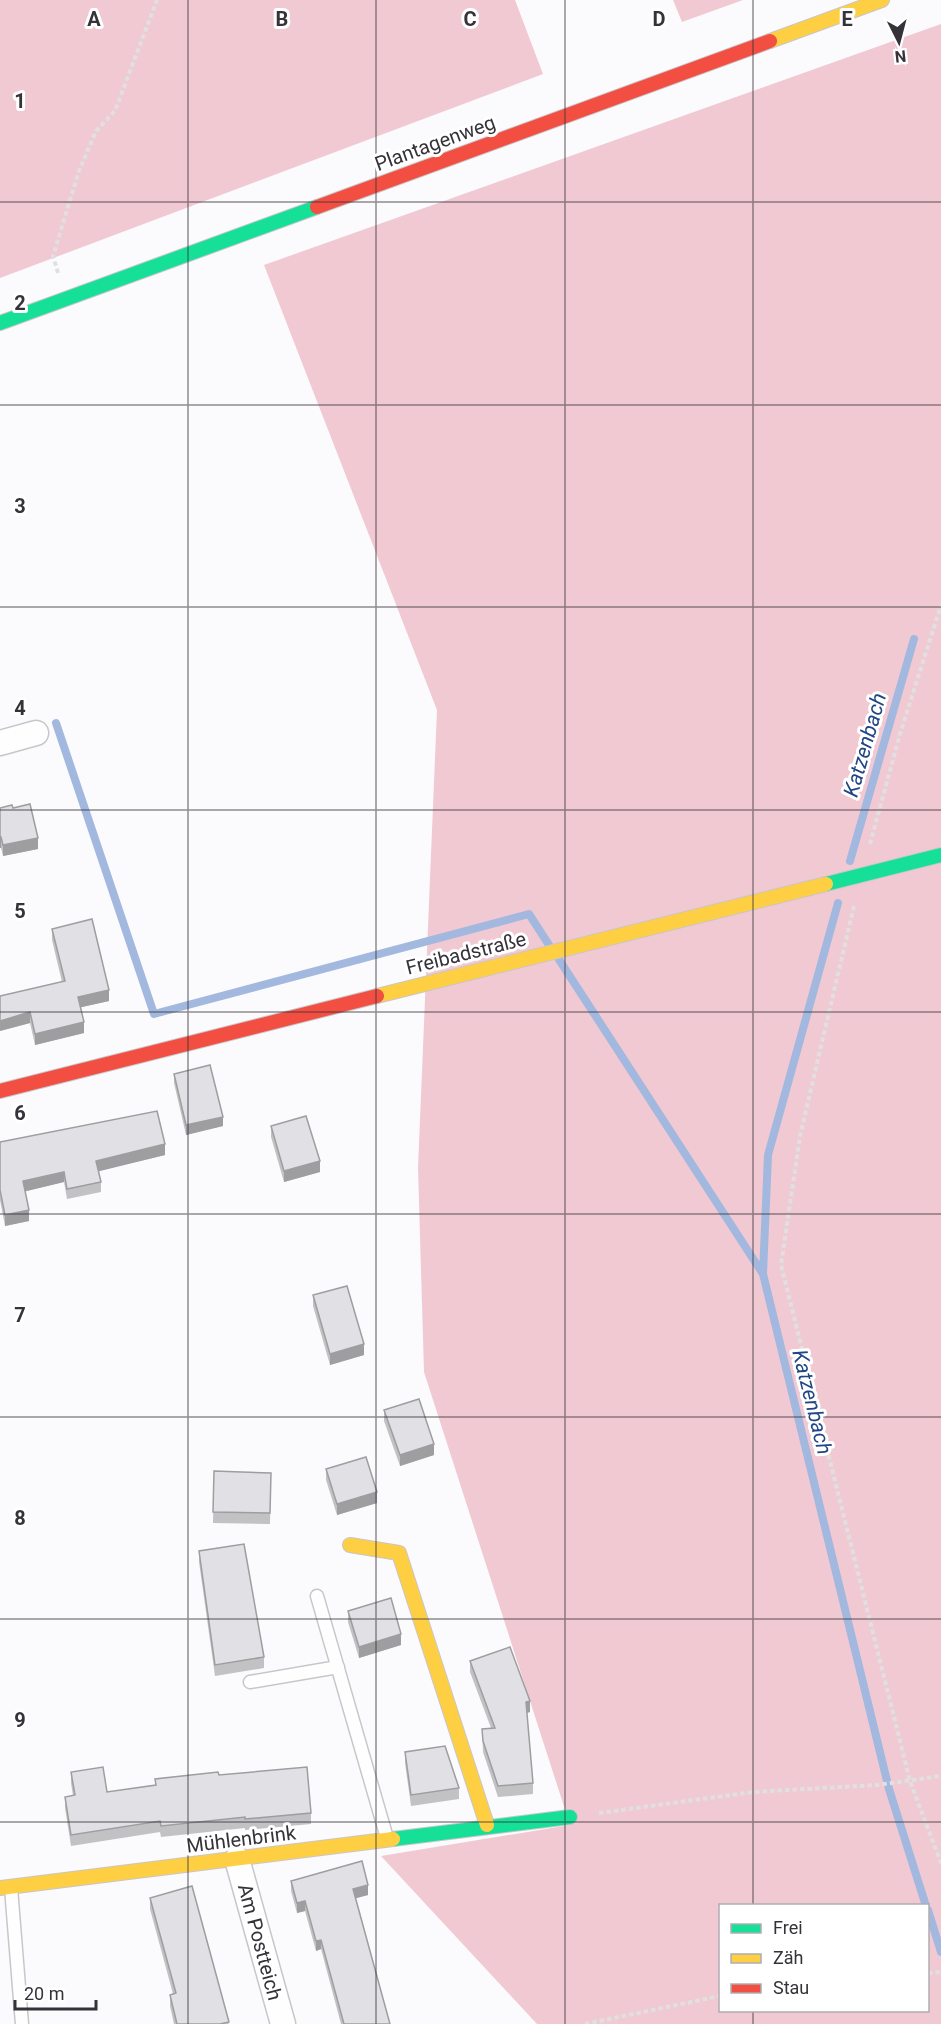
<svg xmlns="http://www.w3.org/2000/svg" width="941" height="2024" font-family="Roboto,sans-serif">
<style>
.forest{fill:#f1c9d3;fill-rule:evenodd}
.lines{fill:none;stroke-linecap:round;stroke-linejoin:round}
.stream{stroke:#a2b8de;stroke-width:8}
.lane-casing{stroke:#c8c6ca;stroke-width:15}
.street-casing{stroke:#c8c6ca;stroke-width:27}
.fast-casing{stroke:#c8c6ca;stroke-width:16}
.slow-casing{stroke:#c8c6ca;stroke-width:16}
.jam-casing{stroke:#c8c6ca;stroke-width:16}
.path{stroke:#e1e0e1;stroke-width:4;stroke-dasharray:4.5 3;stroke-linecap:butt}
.lane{stroke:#fefeff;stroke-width:12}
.street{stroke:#fefeff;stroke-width:24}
.fast{stroke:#16e098;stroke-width:14}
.slow{stroke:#ffcf43;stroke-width:14}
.jam{stroke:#f24e42;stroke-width:14}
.wall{fill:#c2c2c5}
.shaded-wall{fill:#9e9ea0}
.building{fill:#e1e1e5;stroke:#9e9ea0;stroke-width:1.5}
.grid{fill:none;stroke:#363239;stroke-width:1.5;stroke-opacity:0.55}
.labels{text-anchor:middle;stroke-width:6;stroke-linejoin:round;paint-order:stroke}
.street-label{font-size:20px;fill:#363239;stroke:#fff}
.water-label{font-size:21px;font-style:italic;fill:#204686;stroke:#fff}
.grid-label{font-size:20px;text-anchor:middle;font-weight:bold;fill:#363239;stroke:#fff;stroke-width:6;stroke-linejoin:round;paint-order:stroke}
</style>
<rect width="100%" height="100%" fill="#fbfafc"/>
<!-- forest -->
<path class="forest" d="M 0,0 L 515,0 L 543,74 L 0,278 Z
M 673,0 L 743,0 L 682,22 Z
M 941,24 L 941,2024 L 537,2024 L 381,1856 L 570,1825 L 424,1372 L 418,1168 L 437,710 L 264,265 ZM 720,1906 L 928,1906 L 928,2010 L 720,2010 Z"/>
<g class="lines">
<!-- stream -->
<path class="stream" d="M 56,723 L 154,1014 L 529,914 L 549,945
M 850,861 L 914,639
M 838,903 L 768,1155 L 763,1274 L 889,1789 L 926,1906
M 558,958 L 763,1274
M 928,1910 L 941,1952"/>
<!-- lane casing -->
<g class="lane-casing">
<path id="lane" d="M 317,1596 L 387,1838
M 250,1682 L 338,1667
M 11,1888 L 22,2024"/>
</g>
<!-- street casing -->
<g class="street-casing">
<path id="street" d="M 0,743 L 36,733
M 237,1859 L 283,2024"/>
</g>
<!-- fast casing -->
<g class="fast-casing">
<path id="fast" d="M 0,323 L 317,207
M 826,884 L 941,855
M 393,1839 L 570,1817"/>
</g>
<!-- slow casing -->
<g class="slow-casing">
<path id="slow" d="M 770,41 L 882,0
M 377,996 L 826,884
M 350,1545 L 399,1553 L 487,1825
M 0,1888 L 393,1839"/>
</g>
<!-- jam casing -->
<g class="jam-casing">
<path id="jam" d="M 317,207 L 770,41
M 0,1091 L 377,996"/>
</g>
<!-- path -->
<path class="path" d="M 58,273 L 53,256 L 79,171 L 96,131 L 115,111 L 157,0
M 870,844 L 900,734 L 941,605
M 854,906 L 800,1136 L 781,1265 L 910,1781 L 941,1863
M 599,1813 L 753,1792 L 877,1785 L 941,1776
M 928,1973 L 941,1972
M 585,2024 L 720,1996"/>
<!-- lane -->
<use href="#lane" class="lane"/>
<!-- street -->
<use href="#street" class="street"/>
<!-- fast -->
<use href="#fast" class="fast"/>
<!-- slow -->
<use href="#slow" class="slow"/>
<!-- jam -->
<use href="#jam" class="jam"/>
</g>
<!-- wall -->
<path class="wall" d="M 0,808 L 13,808 L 38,849 L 3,856 L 1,848 Z
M 52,929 L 109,1001 L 81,1007 L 84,1033 L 35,1045 L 30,1023 L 0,1031 L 62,982 L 52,940 Z
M 174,1074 L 223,1126 L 186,1135 L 174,1083 Z
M 271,1126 L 320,1172 L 284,1182 L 271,1137 Z
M 0,1142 L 165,1155 L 98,1171 L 101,1182 L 101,1192 L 67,1199 L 64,1182 L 25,1191 L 29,1221 L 5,1226 L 0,1200 Z
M 313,1295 L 364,1355 L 330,1365 L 313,1306 Z
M 384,1410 L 434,1455 L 400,1466 L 384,1421 Z
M 326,1469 L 377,1503 L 337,1515 L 326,1480 Z
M 214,1471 L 271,1473 L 270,1524 L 213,1523 Z
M 199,1551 L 264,1657 L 264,1668 L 215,1676 L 199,1562 Z
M 348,1611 L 401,1645 L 359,1658 L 348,1622 Z
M 470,1661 L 530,1712 L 527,1713 L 533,1783 L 533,1794 L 498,1797 L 483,1752 L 482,1729 L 491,1728 L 470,1672 Z
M 405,1752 L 459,1788 L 459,1799 L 411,1806 L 405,1763 Z
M 71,1772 L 107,1792 L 155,1785 L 155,1779 L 219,1775 L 311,1813 L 311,1824 L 245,1830 L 245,1828 L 161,1837 L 160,1832 L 71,1846 L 65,1808 L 65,1797 L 73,1796 L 71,1783 Z
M 291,1881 L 368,1895 L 356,1898 L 390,2024 L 341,2024 L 321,1949 L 316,1951 L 305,1911 L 297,1913 L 291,1891 Z
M 150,1898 L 229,2024 L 174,2024 L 170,2006 L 170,1995 L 173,1994 L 150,1909 Z"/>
<!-- shaded-wall -->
<path class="shaded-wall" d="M 0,837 L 1,837 L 1,848 L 0,848 Z
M 38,838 L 38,849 L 3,856 L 3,845 Z
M 109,990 L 109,1001 L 78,1008 L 78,997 Z
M 30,1012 L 30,1023 L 0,1031 L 0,1021 Z
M 84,1022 L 84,1033 L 35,1045 L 35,1034 Z
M 223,1117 L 223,1126 L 186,1135 L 186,1125 Z
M 165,1144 L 165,1155 L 96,1172 L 96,1161 Z
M 320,1161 L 320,1172 L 284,1182 L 284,1171 Z
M 64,1172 L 64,1182 L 23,1192 L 23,1181 Z
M 29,1210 L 29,1221 L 5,1226 L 5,1215 Z
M 364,1344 L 364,1355 L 330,1365 L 330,1354 Z
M 434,1444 L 434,1455 L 400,1466 L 400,1455 Z
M 377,1492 L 377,1503 L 337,1515 L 337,1504 Z
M 401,1634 L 401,1645 L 359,1658 L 359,1647 Z
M 530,1701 L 530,1712 L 526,1713 L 526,1702 Z
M 368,1885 L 368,1895 L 353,1899 L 353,1889 Z
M 305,1901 L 305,1911 L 297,1913 L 297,1903 Z
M 321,1940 L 321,1949 L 316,1951 L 316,1941 Z"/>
<!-- building -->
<path class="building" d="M 30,804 L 38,838 L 3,845 L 1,837 L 0,837 L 0,808 L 12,805 L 13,808 Z
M 92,919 L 109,990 L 78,997 L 84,1022 L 35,1034 L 30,1012 L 0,1021 L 0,996 L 65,981 L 52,929 Z
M 210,1065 L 223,1117 L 186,1125 L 174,1074 Z
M 157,1111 L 165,1144 L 96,1161 L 101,1182 L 67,1189 L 64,1172 L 23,1181 L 29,1210 L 5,1215 L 0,1190 L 0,1142 Z
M 306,1116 L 320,1161 L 284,1171 L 271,1126 Z
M 347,1286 L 364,1344 L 330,1354 L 313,1295 Z
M 419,1399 L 434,1444 L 400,1455 L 384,1410 Z
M 366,1457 L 377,1492 L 337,1504 L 326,1469 Z
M 214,1471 L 271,1473 L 270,1513 L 213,1512 Z
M 244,1544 L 264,1657 L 215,1665 L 199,1551 Z
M 391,1598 L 401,1634 L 359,1647 L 348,1611 Z
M 510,1647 L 530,1701 L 526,1702 L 533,1783 L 498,1786 L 483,1741 L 482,1729 L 495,1728 L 470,1661 Z
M 445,1746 L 459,1788 L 411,1795 L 405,1752 Z
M 103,1767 L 107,1792 L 156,1785 L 155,1779 L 218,1772 L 219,1775 L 307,1767 L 311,1813 L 245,1819 L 245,1817 L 161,1826 L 160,1821 L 71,1835 L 65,1797 L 75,1795 L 71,1772 Z
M 362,1861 L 368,1885 L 353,1889 L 390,2024 L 344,2024 L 321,1940 L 316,1941 L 305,1901 L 297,1903 L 291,1881 Z
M 192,1886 L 229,2022 L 220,2024 L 177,2024 L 170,1995 L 176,1993 L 150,1898 Z"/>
<!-- grid -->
<path class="grid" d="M 188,0 L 188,2024M 376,0 L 376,2024M 565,0 L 565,2024M 753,0 L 753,1906M 0,202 L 941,202M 0,405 L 941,405M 0,607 L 941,607M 0,810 L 941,810M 0,1012 L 941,1012M 0,1214 L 941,1214M 0,1417 L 941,1417M 0,1619 L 941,1619M 0,1822 L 941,1822M 753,2010 L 753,2024"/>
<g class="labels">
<!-- street labels -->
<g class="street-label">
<text transform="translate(435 143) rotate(-20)" y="7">Plantagenweg</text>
<text transform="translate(466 953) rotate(-14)" y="7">Freibadstraße</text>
<text transform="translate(241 1839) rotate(-7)" y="7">Mühlenbrink</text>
<text transform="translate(260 1942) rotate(75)" y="7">Am Postteich</text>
</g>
<!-- water labels -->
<g class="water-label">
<text transform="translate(865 745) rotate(-74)" y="7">Katzenbach</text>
<text transform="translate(812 1402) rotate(76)" y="7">Katzenbach</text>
</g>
</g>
<g class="grid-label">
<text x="94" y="26">A</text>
<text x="282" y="26">B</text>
<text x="470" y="26">C</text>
<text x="659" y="26">D</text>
<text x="847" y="26">E</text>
<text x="20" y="108">1</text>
<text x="20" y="310">2</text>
<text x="20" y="513">3</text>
<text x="20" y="715">4</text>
<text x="20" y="918">5</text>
<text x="20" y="1120">6</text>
<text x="20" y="1322">7</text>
<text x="20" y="1525">8</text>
<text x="20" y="1727">9</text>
</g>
<!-- legend -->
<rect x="719" y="1904" width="210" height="108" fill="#ffffff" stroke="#afadb0" stroke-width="1.5"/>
<rect x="731" y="1924" width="30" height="9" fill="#16e098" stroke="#afadb0" stroke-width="1.5"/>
<text x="773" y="1934" font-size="18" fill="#363239">Frei</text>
<rect x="731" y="1954" width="30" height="9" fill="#ffcf43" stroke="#afadb0" stroke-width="1.5"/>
<text x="773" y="1964" font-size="18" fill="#363239">Zäh</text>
<rect x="731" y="1984" width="30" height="9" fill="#f24e42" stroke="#afadb0" stroke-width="1.5"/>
<text x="773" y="1994" font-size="18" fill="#363239">Stau</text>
<!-- north arrow -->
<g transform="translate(899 42) rotate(174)" stroke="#ffffff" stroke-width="4.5" paint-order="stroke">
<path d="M0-4.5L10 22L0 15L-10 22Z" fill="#363239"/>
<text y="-9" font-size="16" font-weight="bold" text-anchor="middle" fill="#363239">N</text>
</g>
<!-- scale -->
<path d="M15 2000v9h81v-9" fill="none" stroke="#363239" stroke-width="3"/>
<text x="24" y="2000" font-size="18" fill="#363239" stroke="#ffffff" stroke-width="4.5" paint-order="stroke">20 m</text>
</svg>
